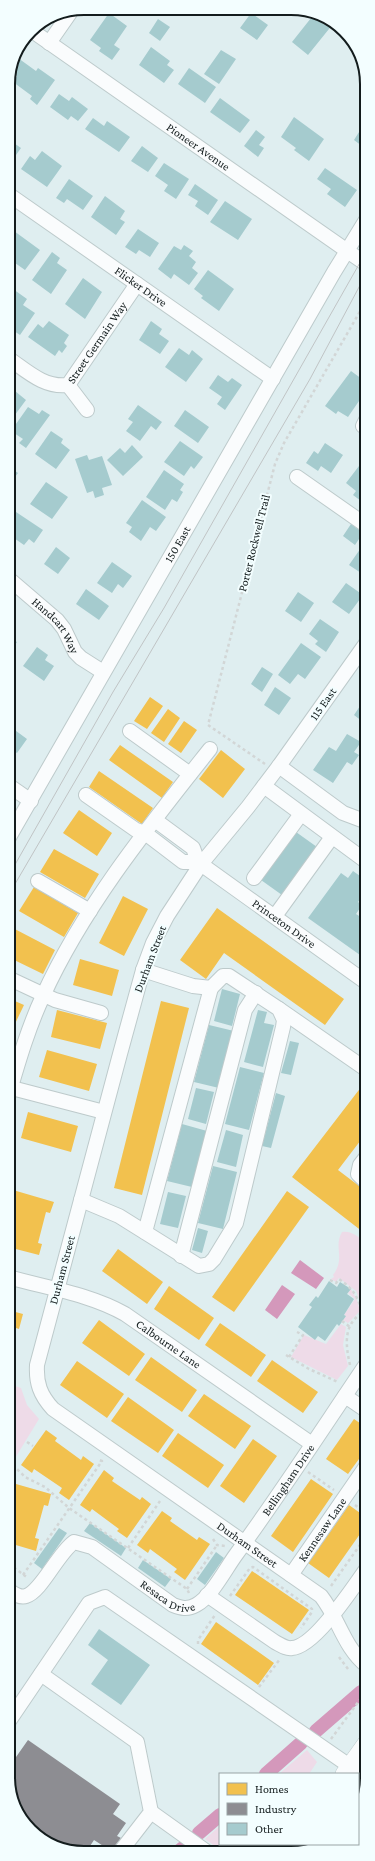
<svg xmlns="http://www.w3.org/2000/svg" width="375" height="1861" font-family="'Crimson Pro',serif">
<style>
.green{fill:#eedbe8}
.water{fill:#d498bb}
.homes{fill:#f2c14e}
.industry{fill:#8d8d92}
.lines{fill:none;stroke-linecap:round;stroke-linejoin:round}
.canal{stroke:#d498bb;stroke-width:14}
.building{fill:#a5cbce}
.minor-casing{stroke:#bdcacb;stroke-width:16}
.major-casing{stroke:#bdcacb;stroke-width:18}
.path{stroke:#d2d6d6;stroke-width:2.5;stroke-dasharray:3 3;stroke-linecap:butt}
.minor{stroke:#fafcfd;stroke-width:14}
.major{stroke:#fafcfd;stroke-width:17}
.tram{stroke:#c0c4c5;stroke-width:1}
.labels{text-anchor:middle;stroke-width:4;stroke-linejoin:round;paint-order:stroke}
.street-label{font-size:12px;fill:#131c1d;stroke:#f3feff}
.rim{fill:none;stroke:#131c1d;stroke-width:2}
</style>
<rect width="100%" height="100%" fill="#dfeef0"/>
<!-- green -->
<path class="green" d="M 342,1232 C 351,1230 362,1238 367,1246 L 367,1307 L 363,1309 L 356,1291 L 339,1278 L 336,1282 L 331,1279 L 334,1277 L 333,1275 C 346,1258 333,1247 342,1232 Z
M 351,1289 L 357,1300 L 360,1311 L 348,1323 L 343,1320 L 346,1316 L 344,1315 L 355,1299 L 348,1293 Z
M 341,1324 L 346,1327 L 343,1345 L 348,1366 L 337,1380 L 291,1357 L 304,1335 L 326,1344 Z
M 9,1384 L 21,1388 L 27,1405 L 39,1419 L 9,1468 Z
M 307,1750 L 317,1762 L 309,1774 L 279,1774 Z
M 220,1826 L 220,1844 L 259,1844 L 253,1852 L 223,1852 L 205,1839 Z"/>
<!-- water -->
<path class="water" d="M 300,1260 L 324,1278 L 316,1289 L 291,1273 Z
M 282,1285 L 295,1294 L 277,1319 L 265,1310 Z"/>
<!-- homes -->
<path class="homes" d="M 150,697 L 163,706 L 147,729 L 134,721 Z
M 168,709 L 180,718 L 164,742 L 151,733 Z
M 184,721 L 197,730 L 181,753 L 168,744 Z
M 120,745 L 173,782 L 162,798 L 109,760 Z
M 221,750 L 245,769 L 223,798 L 199,779 Z
M 99,771 L 153,808 L 142,824 L 89,787 Z
M 79,810 L 112,833 L 97,856 L 63,833 Z
M 54,849 L 99,874 L 85,898 L 40,872 Z
M 34,887 L 78,913 L 64,937 L 19,911 Z
M 123,896 L 148,909 L 124,956 L 99,943 Z
M 217,908 L 344,999 L 325,1025 L 224,953 L 206,979 L 180,960 Z
M 9,926 L 55,950 L 43,974 L 8,957 Z
M 80,959 L 119,970 L 112,996 L 73,985 Z
M 8,998 L 24,1005 L 12,1030 L 8,1028 Z
M 161,1001 L 189,1008 L 142,1195 L 114,1188 Z
M 57,1010 L 107,1023 L 100,1049 L 51,1037 Z
M 47,1050 L 97,1064 L 89,1091 L 39,1077 Z
M 365,1082 L 367,1084 L 367,1132 L 338,1170 L 367,1192 L 367,1227 L 363,1232 L 292,1177 Z
M 28,1112 L 78,1126 L 71,1152 L 21,1138 Z
M 13,1190 L 54,1202 L 50,1213 L 46,1212 L 38,1243 L 42,1244 L 39,1255 L 8,1247 L 8,1224 L 14,1204 L 9,1203 Z
M 287,1191 L 309,1207 L 234,1312 L 212,1297 Z
M 118,1249 L 163,1282 L 147,1304 L 102,1271 Z
M 169,1286 L 214,1318 L 199,1340 L 154,1309 Z
M 8,1310 L 23,1314 L 19,1329 L 16,1328 L 9,1354 Z
M 99,1320 L 145,1354 L 129,1376 L 82,1343 Z
M 220,1323 L 266,1355 L 251,1377 L 205,1345 Z
M 151,1357 L 197,1390 L 182,1412 L 135,1380 Z
M 9,1358 L 13,1360 L 9,1373 Z
M 272,1360 L 318,1392 L 303,1413 L 257,1381 Z
M 77,1361 L 124,1394 L 107,1418 L 60,1385 Z
M 204,1394 L 251,1426 L 235,1449 L 188,1416 Z
M 128,1397 L 174,1430 L 158,1453 L 111,1421 Z
M 354,1419 L 367,1428 L 367,1448 L 348,1474 L 326,1459 Z
M 46,1430 L 57,1438 L 55,1441 L 81,1460 L 83,1456 L 94,1464 L 69,1500 L 59,1493 L 62,1488 L 34,1469 L 32,1473 L 21,1465 Z
M 178,1433 L 224,1465 L 208,1488 L 162,1456 Z
M 253,1439 L 277,1456 L 244,1503 L 220,1486 Z
M 104,1470 L 114,1478 L 112,1481 L 140,1500 L 142,1497 L 151,1504 L 127,1538 L 117,1531 L 119,1529 L 92,1509 L 90,1512 L 80,1505 Z
M 311,1479 L 333,1494 L 293,1552 L 271,1536 Z
M 9,1482 L 51,1494 L 48,1506 L 44,1505 L 35,1538 L 39,1539 L 36,1551 L 9,1543 Z
M 349,1505 L 367,1518 L 367,1524 L 329,1578 L 308,1563 Z
M 162,1511 L 172,1518 L 170,1521 L 197,1540 L 199,1537 L 210,1544 L 185,1580 L 174,1572 L 177,1569 L 150,1549 L 148,1553 L 137,1545 Z
M 252,1571 L 309,1610 L 292,1634 L 235,1595 Z
M 216,1622 L 274,1663 L 258,1685 L 201,1644 Z"/>
<!-- industry -->
<path class="industry" d="M 28,1740 L 120,1804 L 113,1814 L 126,1823 L 117,1836 L 121,1838 L 111,1851 L 94,1840 L 86,1852 L 69,1851 L 27,1827 L 9,1787 L 9,1767 Z"/>
<g class="lines">
<!-- canal -->
<path class="canal" d="M 316,1731 L 361,1692
M 266,1774 L 301,1743
M 199,1833 L 220,1815
M 178,1852 L 183,1848"/>
</g>
<!-- building -->
<path class="building" d="M 109,13 L 127,26 L 114,45 L 120,49 L 112,60 L 99,51 L 101,48 L 90,40 Z
M 251,13 L 268,25 L 257,40 L 240,28 Z
M 315,13 L 333,24 L 308,55 L 292,42 Z
M 158,19 L 170,27 L 160,41 L 149,33 Z
M 151,47 L 170,61 L 167,65 L 174,70 L 164,83 L 139,65 Z
M 221,50 L 236,59 L 219,84 L 204,74 Z
M 18,58 L 36,71 L 38,68 L 55,80 L 37,105 L 30,99 L 32,96 L 13,82 L 17,76 L 12,72 Z
M 189,68 L 216,87 L 205,103 L 178,84 Z
M 59,94 L 69,101 L 72,97 L 88,109 L 78,121 L 71,116 L 68,120 L 50,107 Z
M 220,98 L 250,120 L 240,133 L 210,112 Z
M 294,117 L 324,139 L 309,161 L 294,150 L 296,148 L 281,137 Z
M 93,118 L 104,126 L 107,121 L 130,137 L 119,152 L 85,129 Z
M 366,121 L 366,149 L 354,140 Z
M 256,130 L 265,137 L 259,145 L 264,148 L 258,157 L 244,146 Z
M 8,139 L 21,148 L 11,162 L 8,160 Z
M 142,146 L 158,158 L 148,172 L 131,161 Z
M 42,151 L 62,166 L 47,187 L 21,169 L 30,156 L 35,160 Z
M 164,163 L 189,179 L 176,199 L 164,191 L 168,185 L 155,176 Z
M 325,168 L 357,190 L 345,207 L 327,194 L 331,189 L 317,179 Z
M 69,179 L 93,196 L 83,210 L 67,199 L 64,203 L 56,198 Z
M 195,184 L 218,200 L 208,215 L 195,206 L 198,201 L 188,195 Z
M 105,196 L 125,211 L 120,219 L 125,222 L 116,235 L 91,217 Z
M 225,201 L 252,219 L 238,240 L 210,222 Z
M 138,229 L 159,243 L 150,257 L 139,250 L 136,254 L 125,247 Z
M 14,231 L 40,250 L 25,270 L 8,258 L 8,240 Z
M 184,245 L 193,251 L 189,256 L 196,262 L 192,268 L 198,273 L 189,285 L 174,274 L 171,279 L 158,269 L 174,246 L 181,250 Z
M 52,252 L 60,258 L 57,263 L 67,270 L 51,294 L 32,280 Z
M 208,270 L 234,289 L 219,311 L 201,298 L 203,296 L 194,289 Z
M 83,278 L 102,292 L 85,319 L 65,304 Z
M 13,289 L 27,299 L 23,305 L 35,313 L 20,335 L 8,327 L 8,296 Z
M 49,321 L 69,335 L 64,343 L 67,346 L 62,353 L 59,350 L 55,356 L 28,337 L 38,324 L 43,328 Z
M 151,321 L 162,329 L 159,334 L 169,341 L 160,354 L 139,340 Z
M 179,348 L 189,355 L 192,350 L 203,359 L 186,382 L 165,367 Z
M 351,371 L 366,382 L 366,398 L 363,403 L 359,401 L 348,417 L 338,411 L 336,414 L 325,406 Z
M 218,375 L 228,382 L 232,378 L 242,385 L 225,410 L 217,404 L 222,397 L 209,388 Z
M 15,391 L 26,400 L 9,423 L 8,393 L 12,396 Z
M 138,405 L 162,422 L 156,430 L 151,426 L 140,441 L 126,431 L 133,422 L 128,419 Z
M 28,407 L 39,414 L 42,410 L 50,415 L 26,448 L 19,443 L 23,439 L 11,431 Z
M 185,410 L 209,427 L 198,443 L 174,426 Z
M 51,431 L 63,439 L 61,443 L 70,450 L 56,469 L 35,454 Z
M 180,441 L 203,457 L 194,469 L 191,466 L 184,476 L 164,462 Z
M 325,443 L 343,455 L 331,473 L 321,466 L 318,471 L 306,463 L 314,451 L 318,454 Z
M 132,445 L 143,457 L 123,476 L 107,460 L 120,448 L 125,453 Z
M 87,455 L 89,460 L 102,456 L 112,485 L 102,488 L 104,495 L 95,498 L 93,491 L 87,493 L 75,459 Z
M 8,466 L 18,473 L 8,486 Z
M 359,466 L 366,471 L 366,502 L 365,504 L 353,495 L 356,491 L 346,483 Z
M 164,470 L 184,484 L 180,490 L 183,492 L 177,502 L 172,499 L 165,510 L 146,497 Z
M 46,482 L 68,497 L 52,519 L 30,504 Z
M 142,500 L 166,517 L 156,531 L 150,527 L 141,541 L 129,532 L 132,527 L 126,523 Z
M 13,510 L 43,530 L 34,543 L 29,539 L 24,545 L 8,534 L 8,528 L 12,523 L 8,521 L 8,517 Z
M 351,524 L 363,533 L 355,545 L 343,536 Z
M 363,545 L 367,548 L 367,577 L 349,565 Z
M 56,547 L 70,558 L 58,574 L 44,564 Z
M 112,562 L 132,576 L 123,588 L 118,584 L 112,593 L 97,583 Z
M 346,583 L 363,595 L 349,614 L 332,602 Z
M 86,589 L 109,606 L 99,620 L 76,604 Z
M 298,592 L 314,603 L 301,622 L 285,611 Z
M 320,619 L 339,632 L 326,652 L 315,644 L 318,641 L 309,634 Z
M 8,637 L 17,642 L 8,655 Z
M 301,643 L 321,657 L 305,679 L 298,674 L 290,684 L 278,675 Z
M 37,647 L 48,655 L 45,660 L 54,666 L 44,681 L 23,666 Z
M 262,667 L 273,674 L 262,692 L 251,684 Z
M 275,687 L 291,698 L 279,715 L 264,705 Z
M 364,700 L 367,702 L 367,725 L 354,715 Z
M 8,725 L 27,739 L 17,753 L 8,747 Z
M 347,734 L 361,742 L 354,752 L 359,755 L 352,765 L 347,762 L 333,783 L 313,770 L 329,747 L 336,751 Z
M 296,832 L 317,847 L 282,895 L 261,880 Z
M 353,871 L 367,881 L 367,891 L 358,902 L 362,905 L 356,914 L 367,921 L 367,960 L 308,918 L 341,873 L 348,878 Z
M 222,989 L 240,994 L 232,1026 L 214,1021 Z
M 258,1010 L 267,1012 L 264,1023 L 274,1025 L 263,1067 L 244,1062 Z
M 209,1025 L 234,1031 L 219,1088 L 194,1082 Z
M 290,1041 L 299,1043 L 291,1075 L 281,1073 Z
M 240,1067 L 264,1073 L 249,1130 L 225,1124 Z
M 196,1088 L 214,1092 L 206,1124 L 188,1119 Z
M 276,1093 L 285,1096 L 271,1148 L 262,1146 Z
M 182,1124 L 207,1131 L 192,1187 L 167,1181 Z
M 226,1130 L 243,1135 L 236,1167 L 217,1162 Z
M 213,1166 L 237,1172 L 223,1229 L 198,1223 Z
M 168,1192 L 186,1196 L 178,1228 L 160,1224 Z
M 198,1228 L 208,1231 L 202,1253 L 192,1250 Z
M 329,1281 L 337,1287 L 340,1282 L 351,1289 L 347,1294 L 354,1299 L 344,1315 L 346,1316 L 339,1326 L 337,1324 L 325,1341 L 318,1336 L 315,1340 L 298,1327 L 312,1307 L 309,1305 L 316,1296 L 318,1298 Z
M 90,1523 L 126,1548 L 121,1556 L 84,1531 Z
M 59,1528 L 67,1533 L 42,1569 L 34,1563 Z
M 216,1552 L 224,1558 L 205,1585 L 197,1579 Z
M 143,1560 L 171,1579 L 165,1587 L 138,1568 Z
M 99,1629 L 150,1665 L 121,1705 L 91,1684 L 108,1660 L 88,1645 Z"/>
<g class="lines">
<!-- minor casing -->
<g class="minor-casing">
<g id="minor">
<path id="s1" d="M 31,30 L 366,264"/>
<path d="M 49,43 L 72,10"/>
<path id="s2" d="M 8,194 L 273,379"/>
<path id="s3" d="M 8,358 C 27,371 44,388 68,385 L 137,284"/>
<path d="M 68,385 L 87,410"/>
<path d="M 363,426 L 366,420"/>
<path d="M 297,477 L 367,526"/>
<path id="s4" d="M 8,578 L 57,620 L 64,629 L 75,652 L 81,658 L 103,672"/>
<path id="s5" d="M 367,642 L 279,766 L 248,807 L 201,864 L 167,916 L 153,943 L 143,970 L 120,1054 L 37,1365 C 36,1383 40,1395 53,1409 L 321,1596 C 339,1619 344,1648 367,1666"/>
<path d="M 130,731 L 190,774"/>
<path d="M 279,766 L 343,813 L 367,822"/>
<path d="M 8,785 L 31,801"/>
<path d="M 264,786 L 367,862"/>
<path id="s6" d="M 86,795 L 136,830 L 145,833 L 183,862 L 198,862 L 367,983"/>
<path d="M 155,820 L 193,848 L 198,862"/>
<path id="s7" d="M 8,839 L 334,272 L 366,220"/>
<path d="M 254,878 L 301,814"/>
<path d="M 38,881 L 90,911"/>
<path d="M 275,916 L 332,837"/>
<path d="M 8,978 L 55,1000 L 101,1013"/>
<path d="M 279,1009 L 367,1070"/>
<path d="M 8,1087 L 104,1112"/>
<path d="M 8,1097 C 18,1063 28,1028 43,996 C 84,906 149,826 210,749"/>
<path d="M 367,1156 L 360,1165 L 358,1174 L 367,1183"/>
<path d="M 81,1200 L 119,1216 L 199,1266 L 209,1264 L 214,1259 L 236,1223 L 283,1027 L 284,1020 L 279,1009 L 229,976 L 223,976 L 211,988 L 193,986 L 143,970"/>
<path d="M 145,1232 L 211,988"/>
<path d="M 181,1256 L 245,1010 L 256,993"/>
<path id="s8" d="M 8,1277 C 47,1288 90,1294 125,1314 L 312,1444"/>
<path d="M 345,1396 L 367,1411"/>
<path id="s9" d="M 291,1575 L 367,1465"/>
<path id="s10" d="M 9,1590 C 13,1594 21,1598 26,1596 C 41,1592 58,1553 74,1542 L 92,1547 L 173,1605 C 181,1608 187,1610 196,1605 C 211,1597 225,1570 235,1556 C 281,1493 323,1428 367,1363"/>
<path d="M 207,1595 L 275,1642 C 281,1645 286,1649 292,1648 C 315,1647 354,1586 367,1568"/>
<path d="M 41,1674 L 137,1742 L 151,1812 L 120,1852"/>
<path d="M 9,1721 L 89,1603 L 105,1597 L 367,1778"/>
<path d="M 151,1812 L 207,1852"/>
<path d="M 313,1844 L 315,1845"/>
</g>
</g>
<!-- major casing -->
<g class="major-casing">
<path id="major" d="M 344,1774 L 367,1742
M 289,1852 L 295,1844"/>
</g>
<!-- path -->
<path class="path" d="M 265,764 L 208,725 L 275,464 L 284,443 L 366,301
M 330,1280 L 336,1283 L 339,1279 C 354,1290 357,1295 362,1312
M 342,1321 L 350,1327
M 286,1355 L 309,1369 L 338,1382
M 289,1357 L 303,1335 L 297,1332
M 350,1365 C 345,1342 343,1322 367,1310
M 27,1442 L 33,1446
M 13,1465 L 25,1477 L 45,1487 L 69,1508 L 187,1589 L 189,1593
M 308,1472 L 334,1490
M 355,1505 L 367,1514
M 213,1539 L 217,1545 L 225,1546
M 128,1548 L 160,1501
M 9,1564 L 28,1578
M 23,1575 L 102,1461 L 99,1460
M 331,1586 L 367,1535
M 187,1589 L 217,1545
M 230,1596 L 250,1568 L 253,1567 L 312,1609 L 312,1612 L 301,1628
M 198,1644 L 198,1640 L 215,1615
M 339,1657 L 348,1669
M 361,1677 L 367,1687
M 259,1687 L 280,1659
M 331,1739 L 367,1690"/>
<!-- minor -->
<use href="#minor" class="minor"/>
<!-- major -->
<use href="#major" class="major"/>
<!-- tram -->
<path class="tram" d="M 8,877 L 113,692 L 164,608 L 366,252
M 8,896 L 310,379 L 366,274"/>
</g>
<g class="labels">
<!-- street labels -->
<g class="street-label">
<text dy="4" stroke="none"><textPath href="#s1" startOffset="204">Pioneer Avenue</textPath></text>
<text dy="4" stroke="none"><textPath href="#s2" startOffset="162">Flicker Drive</textPath></text>
<text dy="4" stroke="none"><textPath href="#s3" startOffset="119">Street Germain Way</textPath></text>
<text transform="translate(254 543) rotate(-76)" y="4">Porter Rockwell Trail</text>
<text dy="4" stroke="none"><textPath href="#s7" startOffset="340">150 East</textPath></text>
<text dy="4" stroke="none"><textPath href="#s4" startOffset="68">Handcart Way</textPath></text>
<text transform="translate(323 704) rotate(-55)" y="4">115 East</text>
<text dy="4" stroke="none"><textPath href="#s6" startOffset="239">Princeton Drive</textPath></text>
<text transform="translate(150 959) rotate(-69)" y="4">Durham Street</text>
<text transform="translate(62 1270) rotate(-75)" y="4">Durham Street</text>
<text dy="4" stroke="none"><textPath href="#s8" startOffset="176">Calbourne Lane</textPath></text>
<text dy="4" stroke="none"><textPath href="#s10" startOffset="390">Bellingham Drive</textPath></text>
<text dy="4" stroke="none"><textPath href="#s9" startOffset="55">Kennesaw Lane</textPath></text>
<text dy="4" stroke="none"><textPath href="#s5" startOffset="1093">Durham Street</textPath></text>
<text dy="4" stroke="none"><textPath href="#s10" startOffset="202">Resaca Drive</textPath></text>
</g>
</g>
<!-- crop -->
<path d="M0 0H375V1861H0ZM84 15H291A69 69 0 0 1 360 84V1777A69 69 0 0 1 291 1846H84A69 69 0 0 1 15 1777V84A69 69 0 0 1 84 15Z" fill="#f3feff" fill-rule="evenodd"/>
<path class="rim" d="M84 15H291A69 69 0 0 1 360 84V1777A69 69 0 0 1 291 1846H84A69 69 0 0 1 15 1777V84A69 69 0 0 1 84 15Z"/>
<!-- legend -->
<rect x="219" y="1773" width="140" height="72" fill="#f3feff" stroke="#99a4a5"/>
<rect x="227" y="1783" width="20" height="12" fill="#f2c14e" stroke="#99a4a5"/>
<text x="255" y="1793" font-size="12" fill="#131c1d">Homes</text>
<rect x="227" y="1803" width="20" height="12" fill="#8d8d92" stroke="#99a4a5"/>
<text x="255" y="1813" font-size="12" fill="#131c1d">Industry</text>
<rect x="227" y="1823" width="20" height="12" fill="#a5cbce" stroke="#99a4a5"/>
<text x="255" y="1833" font-size="12" fill="#131c1d">Other</text>
</svg>
